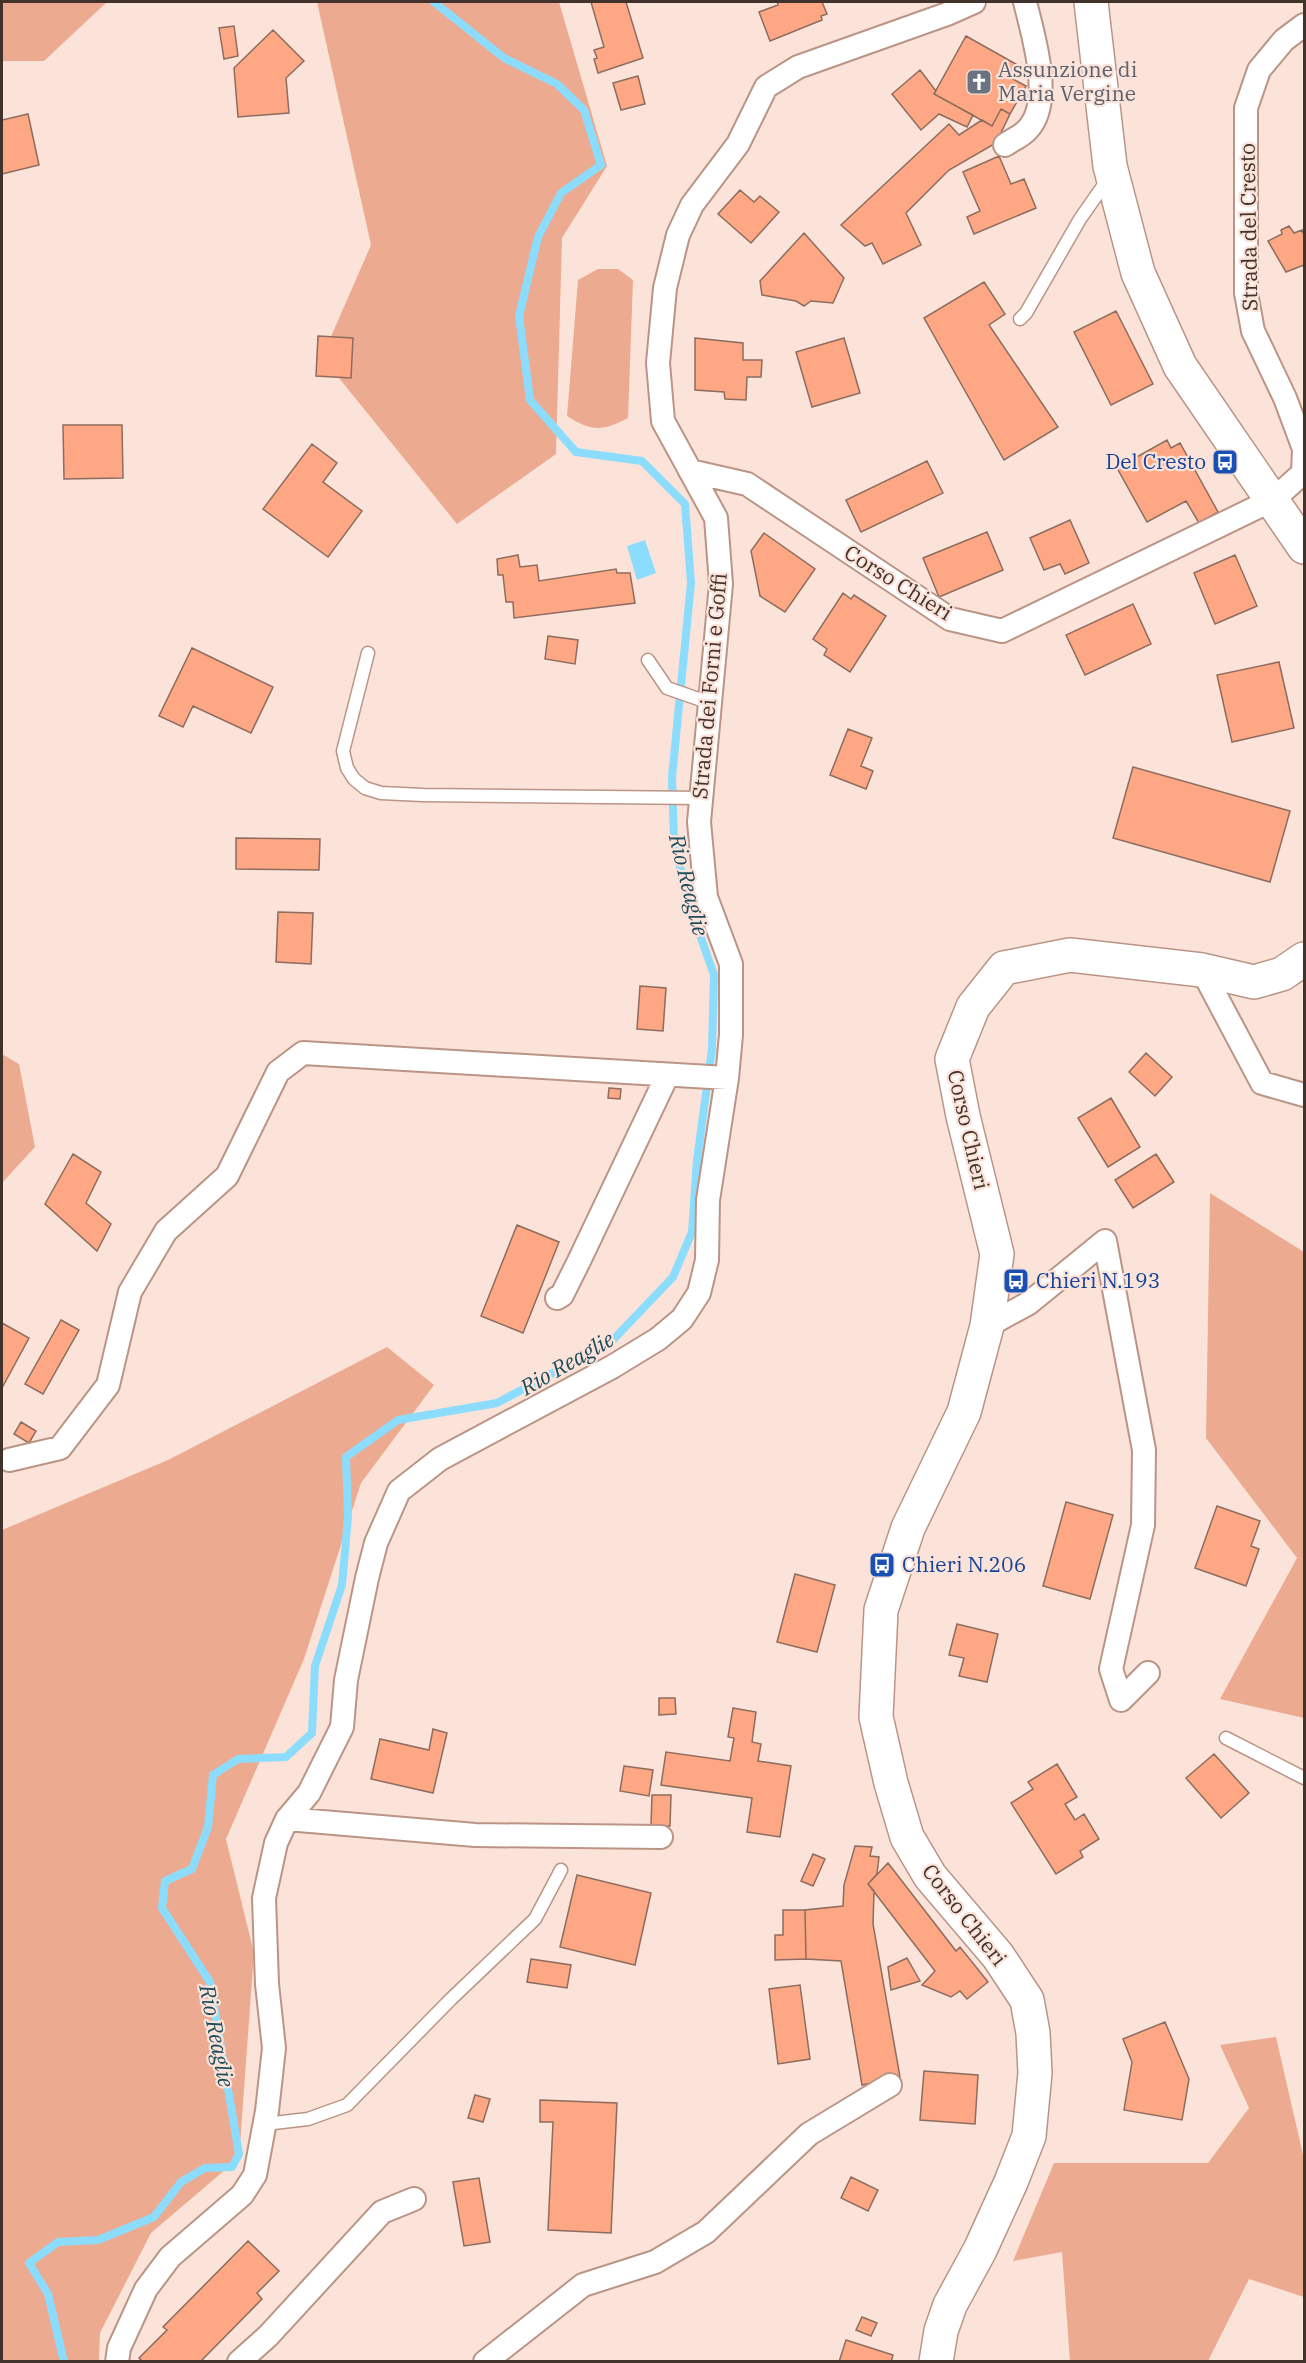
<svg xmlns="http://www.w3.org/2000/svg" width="1306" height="2363" font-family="'IBM Plex Serif',serif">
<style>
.green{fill:#ecab91}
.water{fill:#8cddfd}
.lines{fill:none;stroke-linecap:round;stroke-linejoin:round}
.stream{stroke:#8cddfd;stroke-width:8}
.building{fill:#fda784;stroke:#8e6c5e;stroke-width:1.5}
.service-casing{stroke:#ba9586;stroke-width:15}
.minor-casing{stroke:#ba9586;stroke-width:26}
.secondary-casing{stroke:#ba9586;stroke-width:36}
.service{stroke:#fff;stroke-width:12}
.minor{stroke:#fff;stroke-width:22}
.secondary{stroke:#fff;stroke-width:33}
.labels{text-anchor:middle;stroke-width:4.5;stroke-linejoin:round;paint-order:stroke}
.worship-label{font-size:21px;fill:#5b616d;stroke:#fbe3d9;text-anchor:start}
.street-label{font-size:21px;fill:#42322c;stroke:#fbe3d9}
.transit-label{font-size:21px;fill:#164399;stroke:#fbe3d9;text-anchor:start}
.water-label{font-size:22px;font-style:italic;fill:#1d4c5c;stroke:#fbe3d9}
</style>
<rect width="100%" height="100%" fill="#fbe3d9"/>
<!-- green -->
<path class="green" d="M 2,2 L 107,2 L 44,61 L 2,61 Z
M 317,2 L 559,2 L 607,166 L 562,238 L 556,454 L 457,524 L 322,357 L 371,245 Z
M 598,269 L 618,269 L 633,280 L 628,418 C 604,431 591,432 567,416 L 578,280 Z
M 2,1054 L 19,1064 L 35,1147 L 2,1183 Z
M 1210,1193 L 1304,1252 L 1304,1718 L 1220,1699 L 1297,1558 L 1206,1438 Z
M 387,1347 L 434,1385 L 361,1483 L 304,1659 L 226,1839 L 254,1953 L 239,2158 L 151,2233 L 100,2333 L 99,2361 L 2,2361 L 2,1530 L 168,1460 Z
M 1276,2037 L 1304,2159 L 1304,2297 L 1249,2279 L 1208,2361 L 1070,2361 L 1062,2252 L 1013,2261 L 1054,2163 L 1208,2163 L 1249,2108 L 1220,2045 Z"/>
<!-- water -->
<path class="water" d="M 645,540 L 656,573 L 637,580 L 627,546 Z"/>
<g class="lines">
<!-- stream -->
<path class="stream" d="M 64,2362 L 48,2294 L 29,2263 L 58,2242 L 98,2240 L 154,2217 L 181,2182 L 205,2168 L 232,2167 L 239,2154 L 210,1982 L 162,1908 L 165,1881 L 192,1869 L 208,1827 L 213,1775 L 238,1759 L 286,1757 L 312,1733 L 315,1666 L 342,1585 L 348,1517 L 346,1457 L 398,1420 L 497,1403 L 611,1342 L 673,1277 L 692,1232 L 697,1160 L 712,1049 L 714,975 L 688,901 L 674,841 L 672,777 L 691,583 L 685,504 L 642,461 L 576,452 L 530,400 L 519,316 L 538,237 L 561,193 L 601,165 L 584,110 L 557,84 L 504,58 L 434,2"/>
</g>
<!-- building -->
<path class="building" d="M 591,2 L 626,2 L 643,58 L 598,73 L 594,59 L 597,58 L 594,50 L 604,47 Z
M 777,2 L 822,2 L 827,14 L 821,16 L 822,20 L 770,41 L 759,12 L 778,5 Z
M 234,26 L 238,56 L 224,59 L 219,28 Z
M 273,30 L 304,61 L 286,78 L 289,113 L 238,117 L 234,68 Z
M 966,36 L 1016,64 L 1009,77 L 1026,86 L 1010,114 L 1001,109 L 992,126 L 934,94 Z
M 920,70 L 936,91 L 934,94 L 973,115 L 967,127 L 939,114 L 921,130 L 892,94 Z
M 638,76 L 645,104 L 621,110 L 613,83 Z
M 1001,109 L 1010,114 L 996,143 L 949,170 L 906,213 L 921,245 L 883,264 L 872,243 L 865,246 L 841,225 L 949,124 L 959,135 L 982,120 L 992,126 Z
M 28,114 L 39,165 L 2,174 L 2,120 Z
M 999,156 L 1011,184 L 1024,179 L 1036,208 L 974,234 L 967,217 L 980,211 L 963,172 Z
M 740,190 L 754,202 L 760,196 L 779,212 L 751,243 L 718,214 Z
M 1289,226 L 1294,233 L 1302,230 L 1304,235 L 1304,265 L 1286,272 L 1268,241 L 1282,234 L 1281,230 Z
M 804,233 L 844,278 L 833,303 L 811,301 L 804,306 L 796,301 L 762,295 L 760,281 Z
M 984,282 L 1005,314 L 989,325 L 1058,427 L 1004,460 L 924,318 Z
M 1116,311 L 1153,384 L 1111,405 L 1074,332 Z
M 318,336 L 353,338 L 351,378 L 316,376 Z
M 695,338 L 743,343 L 743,360 L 762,360 L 761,377 L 747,377 L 746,400 L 725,399 L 724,392 L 695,390 Z
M 844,338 L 860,393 L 812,407 L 796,352 Z
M 63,425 L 122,425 L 123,478 L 64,479 Z
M 1167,440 L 1171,448 L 1180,443 L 1218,512 L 1199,523 L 1186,501 L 1147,522 L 1117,468 Z
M 312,444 L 337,463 L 323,482 L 362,511 L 328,557 L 263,509 Z
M 927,461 L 943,493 L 861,532 L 846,500 Z
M 1070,520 L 1089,563 L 1065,574 L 1060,564 L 1044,570 L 1030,538 Z
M 987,532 L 1003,570 L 939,597 L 923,558 Z
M 764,533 L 815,569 L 785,612 L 760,596 L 751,551 Z
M 518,555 L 520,567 L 537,565 L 539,581 L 616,569 L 617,573 L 630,573 L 635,603 L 514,618 L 513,602 L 506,602 L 503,575 L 498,575 L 497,559 Z
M 1235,555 L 1257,606 L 1215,624 L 1194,573 Z
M 843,593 L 851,599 L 854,595 L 886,616 L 850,672 L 824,655 L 827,649 L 813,639 Z
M 1133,604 L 1151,644 L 1085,675 L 1066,635 Z
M 548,636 L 578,640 L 575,664 L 545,659 Z
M 192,648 L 273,687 L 251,733 L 193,706 L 183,727 L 159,716 Z
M 1279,662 L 1294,728 L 1232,742 L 1217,675 Z
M 848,729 L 872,738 L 861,766 L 873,771 L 866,789 L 830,775 Z
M 1133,767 L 1290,811 L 1270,882 L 1113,838 Z
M 236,838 L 320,839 L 319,870 L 236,869 Z
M 278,912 L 313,913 L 311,964 L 276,962 Z
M 640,986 L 666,988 L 663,1031 L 637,1029 Z
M 1146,1053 L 1172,1077 L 1155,1096 L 1129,1072 Z
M 609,1088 L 621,1089 L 620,1099 L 608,1098 Z
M 1111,1098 L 1140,1147 L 1108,1167 L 1078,1118 Z
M 73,1154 L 101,1172 L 86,1203 L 111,1224 L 97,1251 L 45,1204 Z
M 1156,1154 L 1174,1182 L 1133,1208 L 1115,1180 Z
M 517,1225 L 559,1242 L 523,1333 L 481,1316 Z
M 61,1320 L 79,1330 L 43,1394 L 25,1384 Z
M 2,1323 L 29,1338 L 2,1388 Z
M 21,1422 L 36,1431 L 29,1443 L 14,1434 Z
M 1066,1502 L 1113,1515 L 1090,1599 L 1043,1586 Z
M 1217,1506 L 1260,1521 L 1251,1546 L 1259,1549 L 1246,1586 L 1195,1568 Z
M 795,1574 L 835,1585 L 817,1652 L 777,1642 Z
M 957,1624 L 998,1634 L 987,1682 L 959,1676 L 964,1658 L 949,1655 Z
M 659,1698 L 675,1698 L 676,1714 L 659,1715 Z
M 733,1708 L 756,1712 L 752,1742 L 761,1744 L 758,1761 L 791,1766 L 780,1837 L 747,1832 L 752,1798 L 661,1785 L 666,1752 L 730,1761 L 734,1738 L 728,1737 Z
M 433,1729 L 447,1733 L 433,1793 L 371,1779 L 380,1739 L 429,1750 Z
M 1214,1754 L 1249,1793 L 1221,1818 L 1186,1778 Z
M 1057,1764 L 1077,1797 L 1065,1804 L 1075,1820 L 1084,1814 L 1099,1839 L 1080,1851 L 1083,1857 L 1056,1874 L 1011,1803 L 1033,1789 L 1028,1782 Z
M 624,1766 L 653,1770 L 649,1796 L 620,1791 Z
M 652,1795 L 671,1795 L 670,1826 L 651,1825 Z
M 855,1846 L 872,1847 L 870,1856 L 879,1857 L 877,1874 L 868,1884 L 874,1891 L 873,1924 L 900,2077 L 862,2085 L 841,1961 L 806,1959 L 805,1910 L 843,1906 L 844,1885 Z
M 813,1854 L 825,1859 L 813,1886 L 801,1881 Z
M 888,1863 L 956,1951 L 960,1947 L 988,1982 L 967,1999 L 960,1991 L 951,1997 L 922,1985 L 935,1971 L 868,1884 Z
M 577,1875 L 651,1893 L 635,1965 L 560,1947 Z
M 783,1910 L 805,1910 L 806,1959 L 775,1960 L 775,1935 L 783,1935 Z
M 907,1958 L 920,1981 L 891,1990 L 888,1967 Z
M 531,1959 L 571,1965 L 567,1988 L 527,1982 Z
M 800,1985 L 810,2059 L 778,2064 L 769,1989 Z
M 1165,2022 L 1189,2079 L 1182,2120 L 1124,2110 L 1132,2062 L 1123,2039 Z
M 924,2071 L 978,2075 L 975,2124 L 920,2120 Z
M 475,2095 L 490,2099 L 483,2122 L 468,2118 Z
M 540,2100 L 617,2103 L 611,2233 L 548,2230 L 553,2122 L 540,2122 Z
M 851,2177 L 878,2190 L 868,2211 L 841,2198 Z
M 479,2178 L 490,2242 L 464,2246 L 453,2182 Z
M 248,2241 L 279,2271 L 257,2293 L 262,2299 L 200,2362 L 143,2362 L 139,2358 L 167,2330 L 163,2327 Z
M 862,2317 L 877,2323 L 871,2336 L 856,2330 Z
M 846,2340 L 893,2355 L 891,2362 L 839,2362 Z"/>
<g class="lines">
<!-- service casing -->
<g class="service-casing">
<path id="service" d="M 1020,319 L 1026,313 L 1080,219 L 1108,179
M 368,653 L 343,751 L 347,768 L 354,779 L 365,788 L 381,793 L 423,795 L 701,798
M 648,660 L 667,688 L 710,703
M 1226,1738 L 1304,1778
M 265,2124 L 308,2119 L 347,2105 L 451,1999 L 535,1919 L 561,1870"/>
</g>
<!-- minor casing -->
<g class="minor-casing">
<path id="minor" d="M 1005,145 C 1012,140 1022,136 1028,129 C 1054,101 1033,35 1025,2
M 690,471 L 747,484 L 950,619 L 1002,631 L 1274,499 L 1303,473 L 1304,449 L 1285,398 L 1253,331 L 1246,293 L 1246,108 L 1259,70 L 1284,40 L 1304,25
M 1202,970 L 1262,1083 L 1304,1095
M 557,1298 L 562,1295 L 579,1261 L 667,1076
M 987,1326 L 1029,1303 L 1105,1241 L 1144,1450 L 1143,1525 L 1111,1669 L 1121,1700 L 1148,1673
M 9,1460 L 60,1448 L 108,1385 L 130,1292 L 166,1231 L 227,1176 L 278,1072 L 303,1053 L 727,1078
M 287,1819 L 475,1835 L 661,1837
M 117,2362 L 119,2348 L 146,2289 L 170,2257 L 242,2195 L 255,2175 L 267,2111 L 274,2048 L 267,1984 L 264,1898 L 276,1843 L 287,1819 L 309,1793 L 342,1727 L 346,1680 L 367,1578 L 376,1543 L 399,1491 L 440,1459 L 612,1367 L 658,1339 L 682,1319 L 699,1293 L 707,1260 L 708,1200 L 727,1078 L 731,1035 L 731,964 L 706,897 L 699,822 L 721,584 L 716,518 L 663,421 L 658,363 L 665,288 L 678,235 L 692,205 L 738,144 L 766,87 L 798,67 L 947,14 L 974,2
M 239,2362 L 268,2336 L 382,2212 L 414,2199
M 485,2362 L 583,2285 L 655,2262 L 706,2232 L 809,2134 L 890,2085"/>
</g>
<!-- secondary casing -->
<g class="secondary-casing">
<path id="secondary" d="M 1091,2 L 1110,166 L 1138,273 L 1180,366 L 1304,547
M 936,2362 L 941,2331 L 950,2305 L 980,2250 L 1011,2182 L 1029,2136 L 1035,2073 L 1033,2033 L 1027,2000 L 998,1956 L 930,1876 L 907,1837 L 891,1783 L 876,1717 L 881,1610 L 908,1528 L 964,1412 L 987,1326 L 997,1254 L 963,1116 L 952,1059 L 973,1007 L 1004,968 L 1070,955 L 1202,970 L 1254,982 L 1282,974 L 1304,959"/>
</g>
<!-- service -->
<use href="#service" class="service"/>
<!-- minor -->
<use href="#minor" class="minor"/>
<!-- secondary -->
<use href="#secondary" class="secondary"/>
</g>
<!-- icons -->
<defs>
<g id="church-square" transform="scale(1.35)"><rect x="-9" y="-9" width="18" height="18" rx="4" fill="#6b7280" stroke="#fbe3d9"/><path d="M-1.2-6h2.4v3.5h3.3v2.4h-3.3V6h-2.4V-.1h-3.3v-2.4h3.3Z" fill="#fff"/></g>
<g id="bus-square" transform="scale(1.35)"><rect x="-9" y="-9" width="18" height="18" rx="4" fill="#1a4fb4" stroke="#fbe3d9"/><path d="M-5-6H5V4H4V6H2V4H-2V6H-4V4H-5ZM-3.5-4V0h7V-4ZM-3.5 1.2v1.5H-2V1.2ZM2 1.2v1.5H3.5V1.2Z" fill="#fff"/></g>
</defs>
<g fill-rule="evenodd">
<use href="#church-square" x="979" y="82"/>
<use href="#bus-square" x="1225" y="462"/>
<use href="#bus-square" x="1016" y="1281"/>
<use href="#bus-square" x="882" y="1565"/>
</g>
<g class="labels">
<!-- worship labels -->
<g class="worship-label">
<text x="998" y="77">Assunzione di<tspan x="998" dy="24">Maria Vergine</tspan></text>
</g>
<!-- street labels -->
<g class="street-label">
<text transform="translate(1249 227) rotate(-91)" y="7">Strada del Cresto</text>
<text transform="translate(898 583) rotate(32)" y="7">Corso Chieri</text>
<text transform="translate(710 686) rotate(-85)" y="7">Strada dei Forni e Goffi</text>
<text transform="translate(968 1130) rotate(77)" y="7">Corso Chieri</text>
<text transform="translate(964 1915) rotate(52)" y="7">Corso Chieri</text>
</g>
<!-- transit labels -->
<g class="transit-label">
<text x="1206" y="469" text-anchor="end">Del Cresto</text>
<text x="1036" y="1288">Chieri N.193</text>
<text x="902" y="1572">Chieri N.206</text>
</g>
<!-- water labels -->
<g class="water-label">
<text transform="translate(689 885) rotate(76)" y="8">Rio Reaglie</text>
<text transform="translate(567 1363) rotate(-30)" y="8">Rio Reaglie</text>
<text transform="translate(217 2036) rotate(79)" y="8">Rio Reaglie</text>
</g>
</g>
<!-- border -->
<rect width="1306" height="2363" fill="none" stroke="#42322c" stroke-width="6"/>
</svg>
